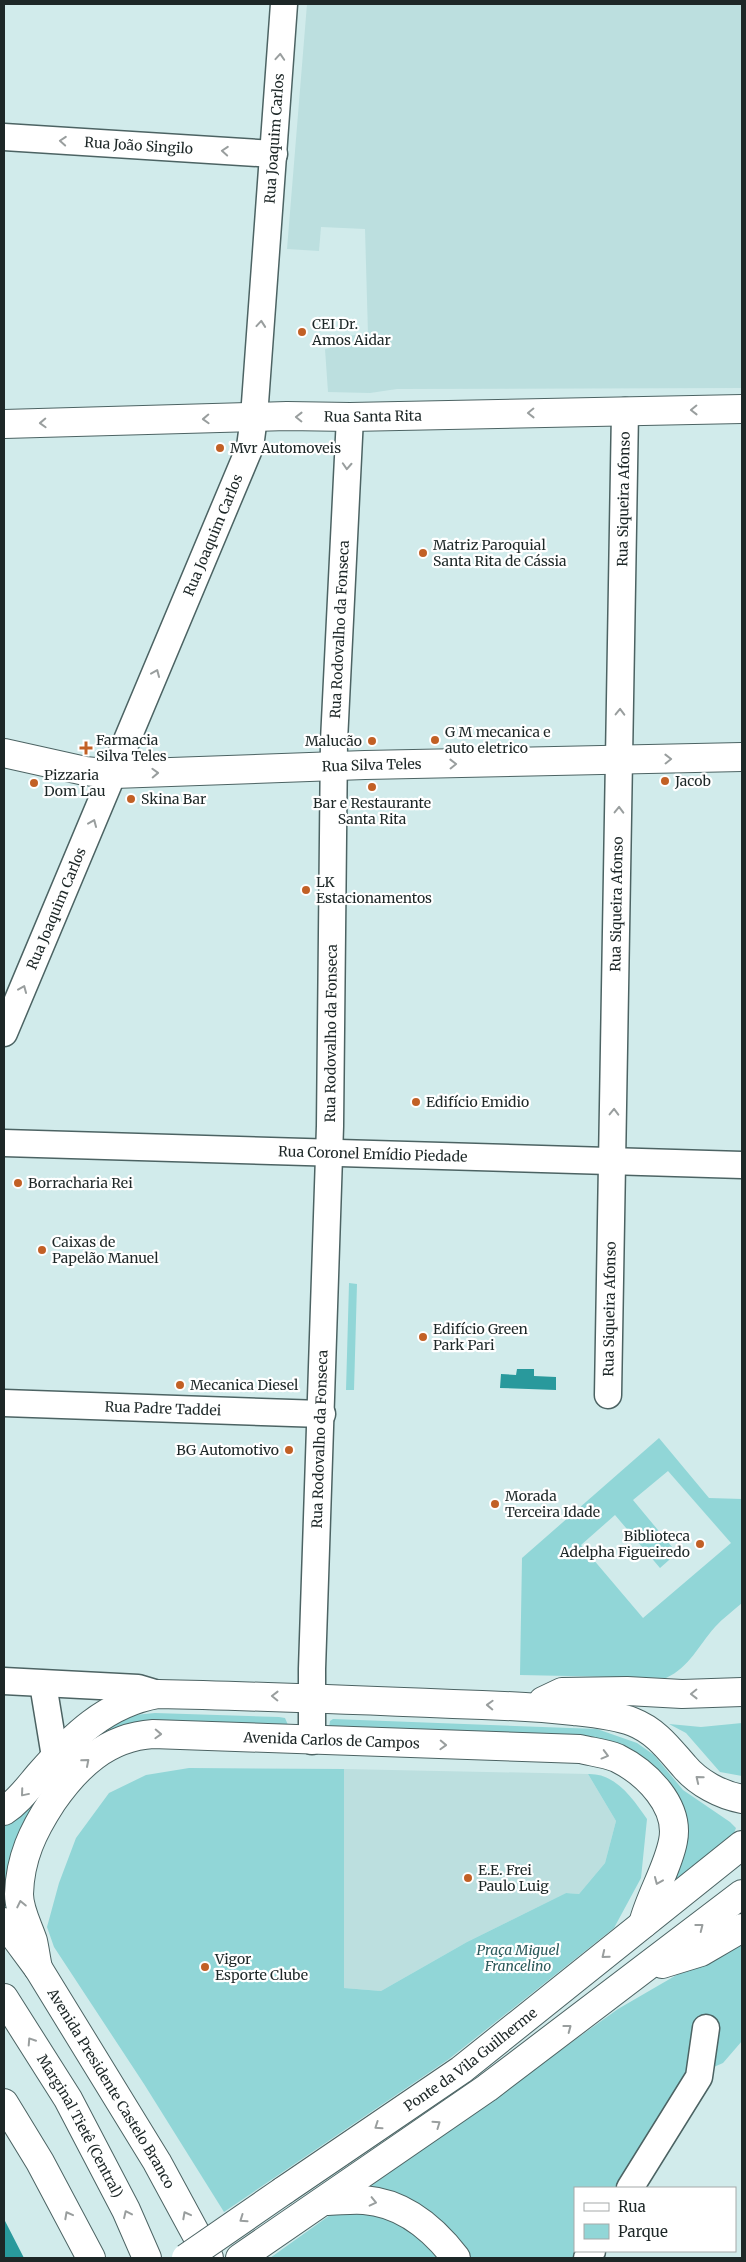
<svg xmlns="http://www.w3.org/2000/svg" width="746" height="2262" font-family="Merriweather,serif">
<style>
.built{fill:#bcdfdf}
.green{fill:#91d6d7;fill-rule:evenodd}
.water{fill:#29999c}
.lines{fill:none;stroke-linecap:round;stroke-linejoin:round}
.minor-casing{stroke:#4c6363;stroke-width:29}
.major-casing{stroke:#4c6363;stroke-width:30}
.highway-casing{stroke:#4c6363;stroke-width:30}
.minor{stroke:#fff;stroke-width:26}
.major{stroke:#fff;stroke-width:28}
.highway{stroke:#fff;stroke-width:28}
.major-bridge-casing{stroke:#4c6363;stroke-width:30;stroke-linecap:butt}
.major-bridge{stroke:#fff;stroke-width:28}
.oneway{stroke:#999e9e}
.poi-dot{fill:#c26025;stroke:#fff;stroke-width:2}
.labels{text-anchor:middle;stroke-width:4.5;stroke-linejoin:round;paint-order:stroke}
.street-label{font-size:14px;fill:#1d2727;stroke:#fff}
.poi-label{font-size:14px;fill:#1d2727;stroke:#fff;text-anchor:start}
.park-label{font-size:14px;font-style:italic;fill:#2b595a;stroke:#fff}
</style>
<rect width="100%" height="100%" fill="#d1ebeb"/>
<!-- built -->
<path class="built" d="M 307,4 L 742,4 L 742,388 L 397,389 L 370,393 L 328,392 L 325,349 L 330,348 L 330,337 L 368,334 L 365,229 L 321,227 L 319,251 L 287,249 Z
M 344,1769 L 588,1774 L 616,1821 L 605,1863 L 579,1894 L 566,1893 L 467,1942 L 381,1991 L 344,1988 Z"/>
<!-- green -->
<path class="green" d="M 349,1283 L 357,1284 L 354,1390 L 346,1390 Z
M 659,1438 L 709,1498 L 742,1499 L 742,1603 C 733,1611 723,1618 715,1627 C 698,1646 690,1667 666,1678 L 520,1675 L 522,1558 ZM 668,1471 L 731,1543 L 643,1618 L 581,1545 L 615,1515 L 660,1568 L 677,1553 L 633,1500 Z
M 155,1713 L 279,1717 L 285,1718 L 288,1725 L 114,1733 L 8,1883 L 4,1879 L 4,1820 L 104,1726 L 135,1715 Z
M 333,1719 L 597,1729 L 637,1743 L 654,1755 L 683,1790 L 730,1822 L 736,1828 L 734,1833 L 664,1890 L 676,1863 L 651,1765 L 329,1728 L 330,1721 Z
M 742,1723 L 742,1776 L 720,1772 L 686,1733 L 669,1724 L 701,1727 Z
M 189,1768 L 344,1769 L 344,1988 L 381,1991 L 467,1942 L 566,1893 L 579,1894 L 605,1863 L 616,1821 L 588,1774 C 616,1773 633,1799 647,1819 L 641,1878 L 614,1928 L 449,2059 L 224,2212 L 144,2084 L 54,1947 L 47,1927 L 59,1883 L 76,1838 L 109,1793 L 146,1775 Z
M 742,1937 L 742,2041 L 723,2063 L 700,2073 L 626,2188 L 575,2188 L 575,2251 L 586,2251 L 581,2258 L 270,2258 L 618,2009 Z"/>
<!-- water -->
<path class="water" d="M 517,1369 L 534,1369 L 534,1376 L 556,1377 L 556,1390 L 500,1388 L 501,1374 L 516,1375 Z
M 4,2219 L 24,2258 L 4,2258 Z"/>
<g class="lines">
<!-- minor casing -->
<g class="minor-casing">
<g id="minor">
<path id="s1" d="M 4,137 L 274,154"/>
<path id="s2" d="M 4,1033 L 250,447 L 254,417 L 284,4"/>
<path id="s3" d="M 4,1143 L 742,1165"/>
<path id="s4" d="M 608,1395 L 625,411"/>
<path id="s5" d="M 4,1403 L 322,1414"/>
<path d="M 4,1681 L 138,1688 L 158,1694"/>
<path d="M 43,1684 L 55,1757"/>
<path id="s6" d="M 312,1741 L 312,1669 L 330,1126 L 334,741 L 350,417"/>
<path d="M 630,2188 L 699,2077 L 706,2028"/>
<path d="M 587,2258 L 592,2251"/>
</g>
</g>
<!-- major casing -->
<g class="major-casing">
<g id="major">
<path id="s7" d="M 4,424 L 287,416 L 350,417 L 742,409"/>
<path id="s8" d="M 4,753 L 85,771 L 114,774 L 365,765 L 742,757"/>
<path d="M 543,1701 L 562,1692 L 627,1691 L 682,1694 L 742,1692"/>
<path d="M 4,1811 C 18,1802 28,1788 39,1775 C 72,1737 106,1703 158,1694 C 256,1696 355,1700 453,1704 C 493,1705 534,1707 574,1711 C 593,1713 615,1715 633,1722 C 656,1731 669,1749 684,1766 C 698,1783 721,1795 742,1799"/>
<path d="M 662,1964 L 701,1952 L 742,1928"/>
<path id="s9" d="M 38,1968 C 36,1959 35,1950 33,1941 C 28,1926 19,1910 19,1894 C 20,1858 33,1831 52,1802 C 77,1766 107,1737 153,1734 L 580,1749 C 592,1752 605,1753 617,1758 C 647,1773 680,1806 673,1841 C 668,1868 650,1896 643,1924"/>
<path id="s10" d="M 283,2191 L 461,2070 L 742,1845"/>
<path d="M 240,2258 L 487,2088 L 742,1894"/>
</g>
</g>
<!-- highway casing -->
<g class="highway-casing">
<g id="highway">
<path id="s11" d="M 4,1922 L 38,1968 L 157,2162 L 209,2258"/>
<path id="s12" d="M 4,1998 L 68,2099 L 126,2210 L 147,2258"/>
<path d="M 4,2103 L 40,2162 L 91,2258"/>
<path d="M 325,2201 C 338,2201 351,2199 364,2200 C 404,2203 433,2228 456,2258"/>
</g>
</g>
<!-- minor -->
<use href="#minor" class="minor"/>
<!-- major -->
<use href="#major" class="major"/>
<!-- highway -->
<use href="#highway" class="highway"/>
<!-- major-bridge casing -->
<g class="major-bridge-casing">
<path id="major-bridge" d="M 186,2258 L 283,2191"/>
</g>
<!-- major-bridge -->
<use href="#major-bridge" class="major-bridge"/>
</g>
<!-- one-way arrows -->
<defs><path id="oneway-chevron" d="M-2-3.5L2.5 0L-2 3.5" fill="none" stroke-width="1.6" stroke-linecap="round" stroke-linejoin="round" transform="scale(1.25)"/></defs>
<g class="oneway">
<use href="#oneway-chevron" transform="translate(280 57) rotate(-86)"/>
<use href="#oneway-chevron" transform="translate(63 141) rotate(-176)"/>
<use href="#oneway-chevron" transform="translate(225 151) rotate(-176)"/>
<use href="#oneway-chevron" transform="translate(261 324) rotate(-85)"/>
<use href="#oneway-chevron" transform="translate(694 410) rotate(179)"/>
<use href="#oneway-chevron" transform="translate(531 413) rotate(179)"/>
<use href="#oneway-chevron" transform="translate(299 417) rotate(-179)"/>
<use href="#oneway-chevron" transform="translate(206 419) rotate(178)"/>
<use href="#oneway-chevron" transform="translate(43 423) rotate(178)"/>
<use href="#oneway-chevron" transform="translate(347 466) rotate(93)"/>
<use href="#oneway-chevron" transform="translate(156 673) rotate(-67)"/>
<use href="#oneway-chevron" transform="translate(620 712) rotate(-89)"/>
<use href="#oneway-chevron" transform="translate(668 759) rotate(-1)"/>
<use href="#oneway-chevron" transform="translate(453 764) rotate(-1)"/>
<use href="#oneway-chevron" transform="translate(155 773) rotate(-2)"/>
<use href="#oneway-chevron" transform="translate(619 810) rotate(-89)"/>
<use href="#oneway-chevron" transform="translate(93 823) rotate(-67)"/>
<use href="#oneway-chevron" transform="translate(23 989) rotate(-67)"/>
<use href="#oneway-chevron" transform="translate(614 1112) rotate(-89)"/>
<use href="#oneway-chevron" transform="translate(694 1694) rotate(179)"/>
<use href="#oneway-chevron" transform="translate(275 1696) rotate(-179)"/>
<use href="#oneway-chevron" transform="translate(490 1705) rotate(-178)"/>
<use href="#oneway-chevron" transform="translate(158 1734) rotate(2)"/>
<use href="#oneway-chevron" transform="translate(443 1745) rotate(2)"/>
<use href="#oneway-chevron" transform="translate(605 1755) rotate(15)"/>
<use href="#oneway-chevron" transform="translate(86 1762) rotate(-41)"/>
<use href="#oneway-chevron" transform="translate(699 1779) rotate(-141)"/>
<use href="#oneway-chevron" transform="translate(24 1793) rotate(130)"/>
<use href="#oneway-chevron" transform="translate(658 1881) rotate(113)"/>
<use href="#oneway-chevron" transform="translate(21 1904) rotate(-102)"/>
<use href="#oneway-chevron" transform="translate(700 1927) rotate(-38)"/>
<use href="#oneway-chevron" transform="translate(605 1955) rotate(141)"/>
<use href="#oneway-chevron" transform="translate(568 2028) rotate(-37)"/>
<use href="#oneway-chevron" transform="translate(31 2041) rotate(-123)"/>
<use href="#oneway-chevron" transform="translate(437 2124) rotate(-35)"/>
<use href="#oneway-chevron" transform="translate(378 2126) rotate(146)"/>
<use href="#oneway-chevron" transform="translate(373 2202) rotate(13)"/>
<use href="#oneway-chevron" transform="translate(127 2214) rotate(-115)"/>
<use href="#oneway-chevron" transform="translate(68 2215) rotate(-118)"/>
<use href="#oneway-chevron" transform="translate(186 2215) rotate(-118)"/>
<use href="#oneway-chevron" transform="translate(243 2219) rotate(145)"/>
</g>
<!-- markers -->
<g class="poi-dot">
<circle cx="302" cy="332" r="5"/>
<circle cx="220" cy="448" r="5"/>
<circle cx="423" cy="553" r="5"/>
<circle cx="435" cy="740" r="5"/>
<circle cx="372" cy="741" r="5"/>
<path d="M83.5 740.5h5v5h5v5h-5v5h-5v-5h-5v-5h5z"/>
<circle cx="665" cy="781" r="5"/>
<circle cx="34" cy="783" r="5"/>
<circle cx="372" cy="787" r="5"/>
<circle cx="131" cy="799" r="5"/>
<circle cx="306" cy="890" r="5"/>
<circle cx="416" cy="1102" r="5"/>
<circle cx="18" cy="1183" r="5"/>
<circle cx="42" cy="1250" r="5"/>
<circle cx="423" cy="1337" r="5"/>
<circle cx="180" cy="1385" r="5"/>
<circle cx="289" cy="1450" r="5"/>
<circle cx="495" cy="1504" r="5"/>
<circle cx="700" cy="1544" r="5"/>
<circle cx="468" cy="1878" r="5"/>
<circle cx="205" cy="1967" r="5"/>
</g>
<g class="labels">
<!-- street labels -->
<g class="street-label">
<text dy="5" stroke="none"><textPath href="#s2" startOffset="945">Rua Joaquim Carlos</textPath></text>
<text dy="5" stroke="none"><textPath href="#s1" startOffset="135">Rua João Singilo</textPath></text>
<text dy="5" stroke="none"><textPath href="#s7" startOffset="369">Rua Santa Rita</textPath></text>
<text dy="5" stroke="none"><textPath href="#s4" startOffset="896">Rua Siqueira Afonso</textPath></text>
<text dy="5" stroke="none"><textPath href="#s2" startOffset="540">Rua Joaquim Carlos</textPath></text>
<text dy="5" stroke="none"><textPath href="#s6" startOffset="1112">Rua Rodovalho da Fonseca</textPath></text>
<text dy="5" stroke="none"><textPath href="#s8" startOffset="370">Rua Silva Teles</textPath></text>
<text dy="5" stroke="none"><textPath href="#s4" startOffset="491">Rua Siqueira Afonso</textPath></text>
<text dy="5" stroke="none"><textPath href="#s2" startOffset="135">Rua Joaquim Carlos</textPath></text>
<text dy="5" stroke="none"><textPath href="#s6" startOffset="708">Rua Rodovalho da Fonseca</textPath></text>
<text dy="5" stroke="none"><textPath href="#s3" startOffset="369">Rua Coronel Emídio Piedade</textPath></text>
<text dy="5" stroke="none"><textPath href="#s4" startOffset="86">Rua Siqueira Afonso</textPath></text>
<text dy="5" stroke="none"><textPath href="#s5" startOffset="159">Rua Padre Taddei</textPath></text>
<text dy="5" stroke="none"><textPath href="#s6" startOffset="302">Rua Rodovalho da Fonseca</textPath></text>
<text dy="5" stroke="none"><textPath href="#s9" startOffset="481">Avenida Carlos de Campos</textPath></text>
<text dy="5" stroke="none"><textPath href="#s10" startOffset="229">Ponte da Vila Guilherme</textPath></text>
<text dy="5" stroke="none"><textPath href="#s11" startOffset="198">Avenida Presidente Castelo Branco</textPath></text>
<text dy="5" stroke="none"><textPath href="#s12" startOffset="149">Marginal Tietê (Central)</textPath></text>
</g>
<!-- poi labels -->
<g class="poi-label">
<text x="312" y="329">CEI Dr.<tspan x="312" dy="16">Amos Aidar</tspan></text>
<text x="230" y="453">Mvr Automoveis</text>
<text x="433" y="550">Matriz Paroquial<tspan x="433" dy="16">Santa Rita de Cássia</tspan></text>
<text x="445" y="737">G M mecanica e<tspan x="445" dy="16">auto eletrico</tspan></text>
<text x="96" y="745">Farmacia<tspan x="96" dy="16">Silva Teles</tspan></text>
<text x="362" y="746" text-anchor="end">Malucão</text>
<text x="44" y="780">Pizzaria<tspan x="44" dy="16">Dom Lau</tspan></text>
<text x="675" y="786">Jacob</text>
<text x="141" y="804">Skina Bar</text>
<text x="372" y="808" text-anchor="middle">Bar e Restaurante<tspan x="372" dy="16">Santa Rita</tspan></text>
<text x="316" y="887">LK<tspan x="316" dy="16">Estacionamentos</tspan></text>
<text x="426" y="1107">Edifício Emidio</text>
<text x="28" y="1188">Borracharia Rei</text>
<text x="52" y="1247">Caixas de<tspan x="52" dy="16">Papelão Manuel</tspan></text>
<text x="433" y="1334">Edifício Green<tspan x="433" dy="16">Park Pari</tspan></text>
<text x="190" y="1390">Mecanica Diesel</text>
<text x="279" y="1455" text-anchor="end">BG Automotivo</text>
<text x="505" y="1501">Morada<tspan x="505" dy="16">Terceira Idade</tspan></text>
<text x="690" y="1541" text-anchor="end">Biblioteca<tspan x="690" dy="16">Adelpha Figueiredo</tspan></text>
<text x="478" y="1875">E.E. Frei<tspan x="478" dy="16">Paulo Luig</tspan></text>
<text x="215" y="1964">Vigor<tspan x="215" dy="16">Esporte Clube</tspan></text>
</g>
<!-- park labels -->
<g class="park-label">
<text x="518" y="1955">Praça Miguel<tspan x="518" dy="16">Francelino</tspan></text>
</g>
</g>
<!-- border -->
<rect width="746" height="2262" fill="none" stroke="#1d2727" stroke-width="10"/>
<!-- legend -->
<rect x="574" y="2187" width="162" height="65" fill="#ffffff" stroke="#a5a9a9"/>
<rect x="584" y="2203" width="25" height="8" fill="#ffffff" stroke="#a5a9a9"/>
<text x="618" y="2212" font-size="15" fill="#1d2727">Rua</text>
<rect x="584" y="2224" width="25" height="15" fill="#91d6d7" stroke="#a5a9a9"/>
<text x="618" y="2237" font-size="15" fill="#1d2727">Parque</text>
</svg>
